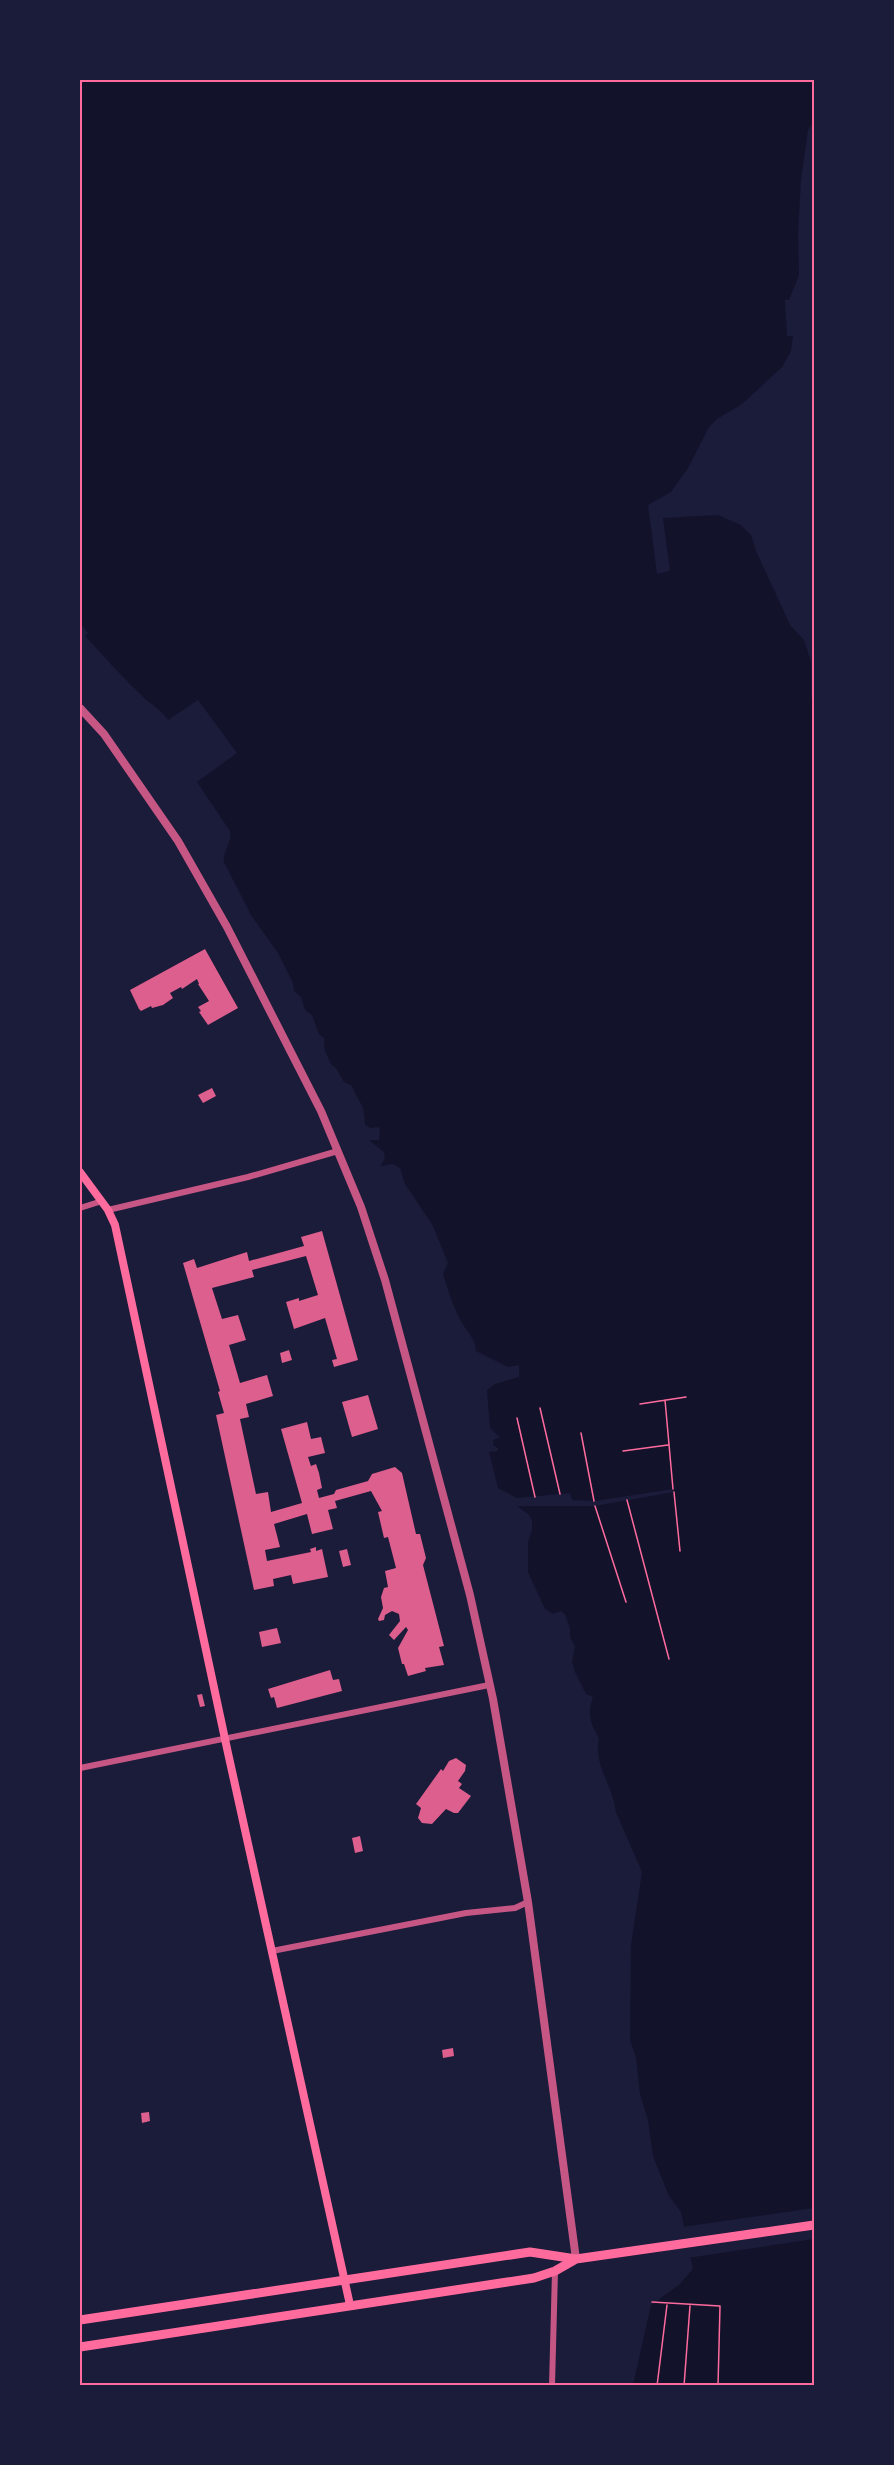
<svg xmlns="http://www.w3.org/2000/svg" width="894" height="2465" font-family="Lato,sans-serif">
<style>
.water{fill:#12122b}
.pier{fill:#1b1b3a}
.building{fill:#dd5f8e}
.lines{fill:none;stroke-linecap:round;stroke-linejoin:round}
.path{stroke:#ff6b9d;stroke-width:1.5}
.minor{stroke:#c65784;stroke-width:6}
.tertiary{stroke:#c65784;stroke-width:8}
.secondary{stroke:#ff6b9d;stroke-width:8}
.primary{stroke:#ff6b9d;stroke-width:9}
.neatline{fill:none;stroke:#ff6b9d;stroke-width:2}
</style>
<rect width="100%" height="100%" fill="#1b1b3a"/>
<!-- water -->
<path class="water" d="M 80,80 L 814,80 L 814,120 L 808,130 L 801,179 L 798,233 L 799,275 L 789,300 L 785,300 L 787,336 L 793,336 L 791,351 L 782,367 L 742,404 L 717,419 L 709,427 L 688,468 L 671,492 L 648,505 L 657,574 L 670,571 L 663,518 L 718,515 L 741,525 L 751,535 L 756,551 L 790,625 L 804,640 L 811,662 L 811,696 L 814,707 L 814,2385 L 633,2385 L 651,2305 L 679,2285 L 693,2269 L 681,2212 L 669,2196 L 653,2156 L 648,2120 L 640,2094 L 636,2057 L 630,2040 L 631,1945 L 642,1872 L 616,1812 C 613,1786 593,1764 599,1738 C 590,1722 587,1716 593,1697 L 586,1694 L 575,1672 L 572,1662 L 575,1646 L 570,1637 L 570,1629 L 565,1614 L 561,1611 L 553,1614 L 545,1609 L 528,1572 L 528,1542 L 532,1531 L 532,1520 L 528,1514 L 517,1506 L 517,1498 L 498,1488 L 489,1452 L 498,1451 L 498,1448 L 493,1445 L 493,1440 L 500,1437 L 490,1428 L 487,1390 L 495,1384 L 519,1377 L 519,1365 L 508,1367 L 476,1351 C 475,1338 468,1333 462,1323 C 453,1307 448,1290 443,1274 L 448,1263 L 433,1226 L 405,1184 L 400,1168 L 393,1164 L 381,1166 L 385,1158 L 384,1152 L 369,1140 L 379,1140 L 380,1129 L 378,1127 L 371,1128 L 365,1125 C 365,1101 359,1105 352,1086 L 344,1082 L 336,1068 L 331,1064 L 325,1051 L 324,1038 L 319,1034 L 312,1015 L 305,1010 L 301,997 L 294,991 L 293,983 L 278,953 L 251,915 L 224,862 C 222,851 233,843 230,831 L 197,782 L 237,753 L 198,700 L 168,720 C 161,709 150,704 141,695 C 121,676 104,656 85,636 L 88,633 L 80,623 Z"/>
<!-- pier -->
<path class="pier" d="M 673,1489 L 674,1492 L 595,1506 L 517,1506 L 517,1498 L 570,1493 L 572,1500 L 594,1501 Z
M 814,2208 L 814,2239 L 688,2258 L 682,2227 Z"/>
<!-- building -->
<path class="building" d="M 205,949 L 238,1008 L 208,1025 L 199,1012 L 201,1011 L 198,1007 L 209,1001 L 198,984 L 199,984 L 197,979 L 182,989 L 181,987 L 170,993 L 173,998 L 163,1005 L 152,1008 L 151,1006 L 141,1011 L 139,1009 L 130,990 Z
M 212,1088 L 216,1096 L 203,1103 L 198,1095 Z
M 322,1231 L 358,1360 L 334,1367 L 332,1360 L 337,1359 L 325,1318 L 294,1329 L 286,1302 L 299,1298 L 299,1301 L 318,1295 L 306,1256 L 252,1270 L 254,1277 L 212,1288 L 222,1319 L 238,1315 L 246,1340 L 229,1345 L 240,1383 L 267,1375 L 273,1396 L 246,1404 L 249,1417 L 240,1419 L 256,1494 L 268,1492 L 271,1512 L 302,1503 L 281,1429 L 307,1422 L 311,1439 L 321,1437 L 325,1453 L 308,1457 L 311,1466 L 316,1464 L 319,1473 L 322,1488 L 317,1490 L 319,1498 L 334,1494 L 336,1490 L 368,1481 L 372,1474 L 395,1467 L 402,1473 L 416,1534 L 420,1534 L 426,1558 L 423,1565 L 444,1646 L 439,1647 L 444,1665 L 425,1668 L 426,1671 L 408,1676 L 404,1664 L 402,1664 L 398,1648 L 408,1630 L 406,1627 L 394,1640 L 389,1635 L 400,1621 L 399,1614 L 392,1611 L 385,1615 L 384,1620 L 379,1621 L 378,1619 L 383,1608 L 381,1597 L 384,1588 L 388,1587 L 385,1571 L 396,1568 L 388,1537 L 384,1538 L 378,1512 L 382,1511 L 371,1491 L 335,1501 L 337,1508 L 328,1510 L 333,1529 L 312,1534 L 307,1514 L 274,1524 L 280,1547 L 265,1550 L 267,1561 L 311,1552 L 310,1549 L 316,1547 L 316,1551 L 322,1549 L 328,1577 L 293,1584 L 291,1575 L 273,1579 L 274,1586 L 254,1590 L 216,1415 L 224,1413 L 218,1392 L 220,1391 L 183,1263 L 194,1259 L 197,1268 L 247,1252 L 249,1261 L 304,1246 L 301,1237 Z
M 289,1350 L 292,1360 L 282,1363 L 280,1353 Z
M 368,1395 L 378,1429 L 352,1437 L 342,1402 Z
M 347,1549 L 351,1565 L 343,1567 L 339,1551 Z
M 277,1628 L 281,1643 L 262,1647 L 259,1632 Z
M 330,1670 L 333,1680 L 339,1679 L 342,1691 L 277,1708 L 274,1697 L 271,1698 L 268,1689 Z
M 202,1694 L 205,1706 L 200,1707 L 197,1695 Z
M 456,1758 L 466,1765 L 465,1771 L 458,1781 L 462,1784 L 459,1788 L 471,1796 L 458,1813 L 454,1813 L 446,1809 L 432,1824 L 422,1823 L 418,1818 L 421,1808 L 416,1804 L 441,1769 L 443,1771 L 449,1761 Z
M 360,1836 L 363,1851 L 355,1853 L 352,1838 Z
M 453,2048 L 454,2056 L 443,2058 L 442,2050 Z
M 149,2112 L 150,2121 L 142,2123 L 141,2113 Z"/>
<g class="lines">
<!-- path -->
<path class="path" d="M 665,1400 L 673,1489
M 640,1404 L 686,1397
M 540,1408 L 560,1494
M 517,1418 L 535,1497
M 581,1433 L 594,1501
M 623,1451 L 668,1445
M 674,1492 L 680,1551
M 627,1500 L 669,1659
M 595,1506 L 626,1602
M 652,2302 L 720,2306 L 718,2386
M 657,2386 L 667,2305
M 684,2386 L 690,2306"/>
<!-- minor -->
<path class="minor" d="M 80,1208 L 102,1201
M 108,1210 L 248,1177 L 338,1151
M 80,1768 L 489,1685
M 272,1951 L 466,1913 L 515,1908 L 528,1902
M 552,2386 L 555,2271"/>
<!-- tertiary -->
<path class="tertiary" d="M 80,708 L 104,734 L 178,841 L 227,927 L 321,1111 L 361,1207 L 385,1280 L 470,1595 L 493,1699 L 528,1902 L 576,2259"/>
<!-- secondary -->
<path class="secondary" d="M 80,1172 L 108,1210 L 115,1225 L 228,1753 L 350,2305"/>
<!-- primary -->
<path class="primary" d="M 80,2320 L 530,2252 L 576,2259 L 814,2225
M 80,2347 L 534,2278 L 555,2271 L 576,2259"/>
</g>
<!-- border -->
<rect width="894" height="2465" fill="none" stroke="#1b1b3a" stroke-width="162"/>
<rect x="81" y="81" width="732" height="2303" class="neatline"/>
</svg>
